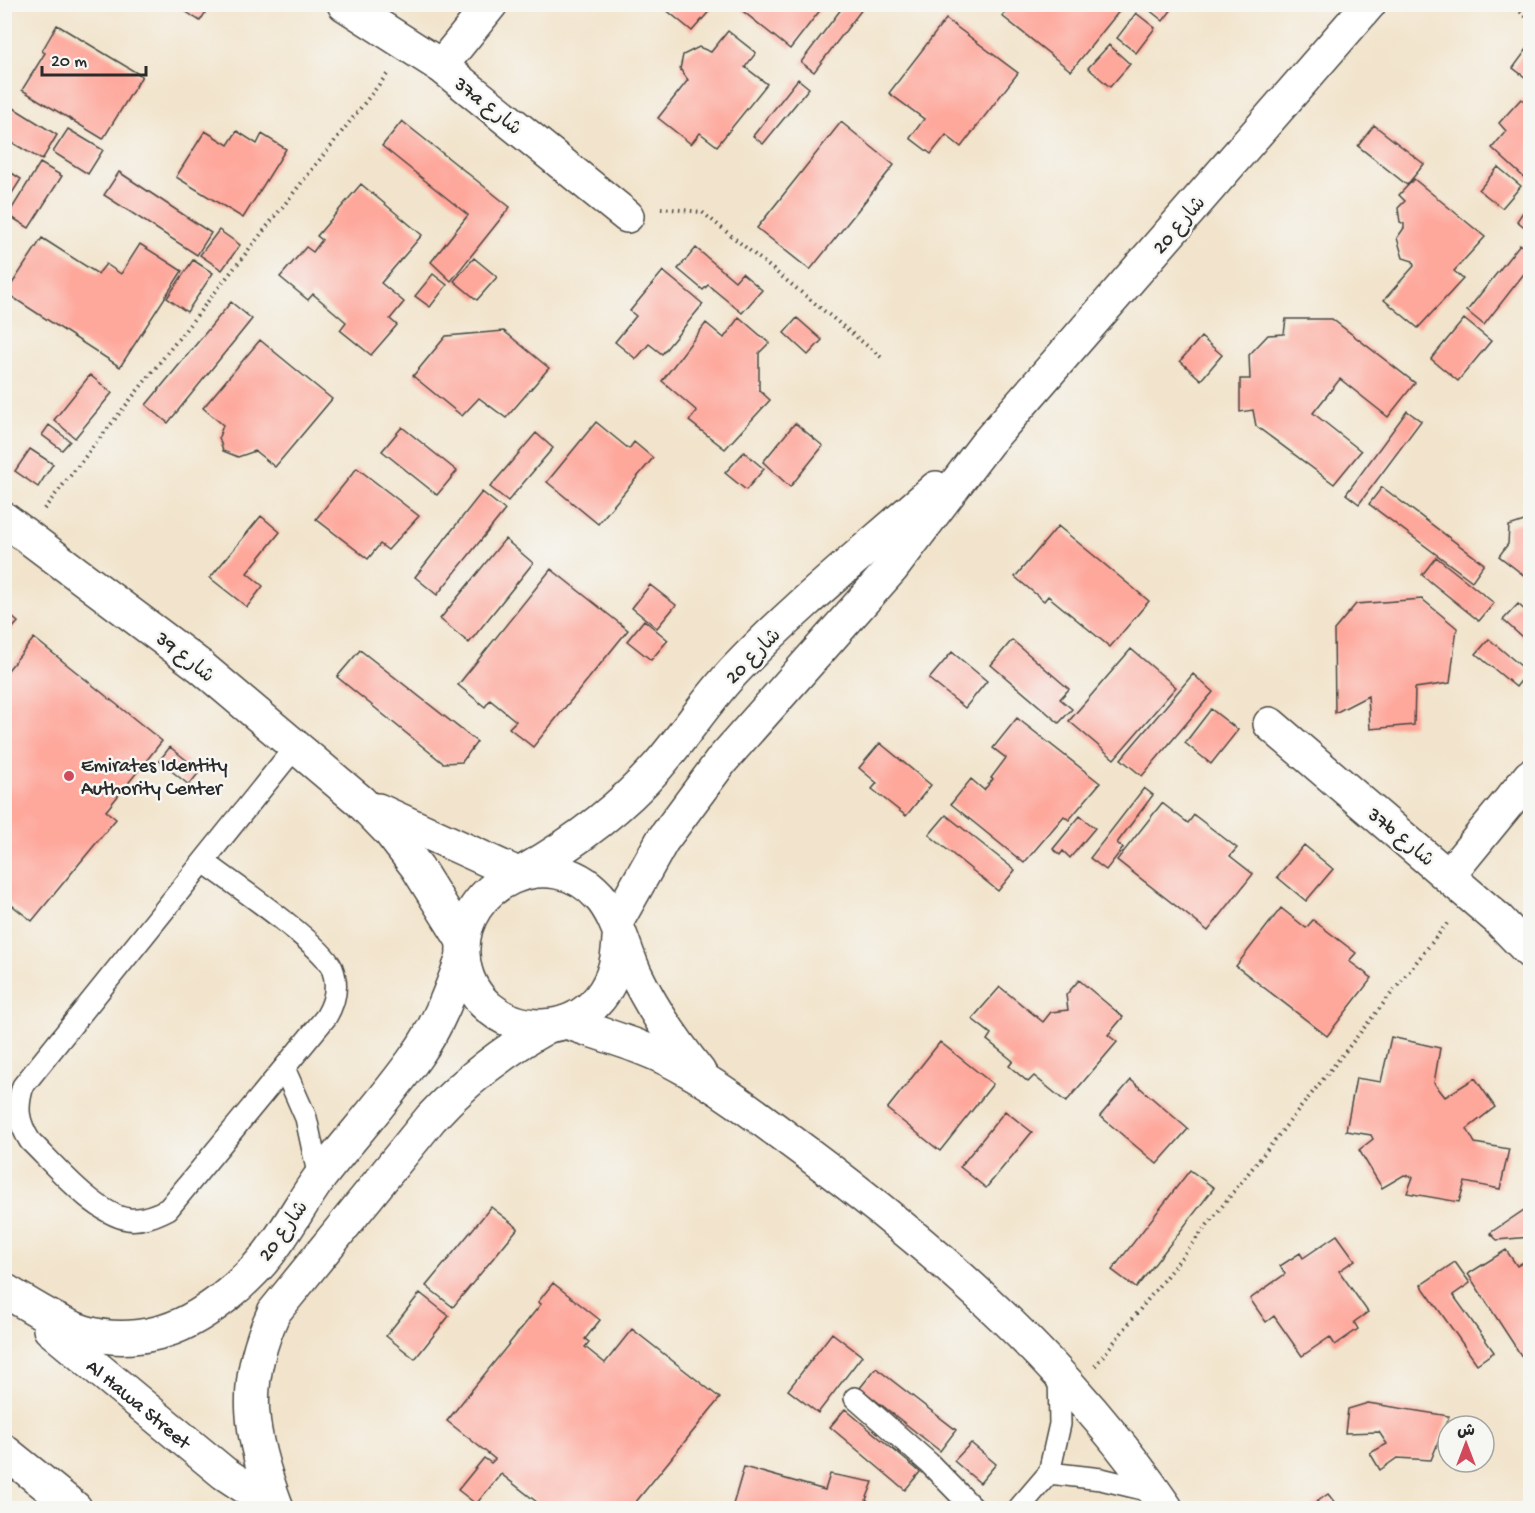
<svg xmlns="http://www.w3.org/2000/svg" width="1535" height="1513" font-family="'Gochi Hand','Playpen Sans Arabic',sans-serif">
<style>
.building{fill:#fea79b}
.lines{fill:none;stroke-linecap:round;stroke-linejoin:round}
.lane-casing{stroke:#494743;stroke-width:24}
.street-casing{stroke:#494743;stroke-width:36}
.primary-casing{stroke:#494743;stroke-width:36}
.path{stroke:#494743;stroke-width:4;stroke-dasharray:1.5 4.5;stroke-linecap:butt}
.lane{stroke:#fff;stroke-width:21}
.street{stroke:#fff;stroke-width:33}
.primary{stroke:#fff;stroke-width:33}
.poi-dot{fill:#d1495b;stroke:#f6f6f2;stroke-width:2}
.labels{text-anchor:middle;stroke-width:5;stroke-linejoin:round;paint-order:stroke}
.street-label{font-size:20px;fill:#2b2b2b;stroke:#f6f6f2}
.poi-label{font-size:20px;fill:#2b2b2b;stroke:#f6f6f2;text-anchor:start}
</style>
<rect width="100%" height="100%" fill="#f6f6f2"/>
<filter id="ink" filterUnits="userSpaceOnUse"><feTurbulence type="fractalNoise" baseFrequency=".0167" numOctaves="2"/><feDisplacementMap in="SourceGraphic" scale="12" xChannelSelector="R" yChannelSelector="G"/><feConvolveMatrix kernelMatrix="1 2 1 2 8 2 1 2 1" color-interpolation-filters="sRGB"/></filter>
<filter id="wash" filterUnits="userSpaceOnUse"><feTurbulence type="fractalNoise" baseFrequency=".008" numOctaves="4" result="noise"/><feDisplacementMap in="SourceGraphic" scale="24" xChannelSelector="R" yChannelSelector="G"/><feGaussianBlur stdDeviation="1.35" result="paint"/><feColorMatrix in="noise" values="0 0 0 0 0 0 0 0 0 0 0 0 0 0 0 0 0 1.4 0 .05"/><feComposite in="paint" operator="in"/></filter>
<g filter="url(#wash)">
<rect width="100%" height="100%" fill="#f2e4cc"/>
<g id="blocks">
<!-- building -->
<path class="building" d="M 185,4 L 211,4 L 200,21 L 182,9 Z
M 659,4 L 710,4 L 713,7 L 692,31 Z
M 734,4 L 825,4 L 790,49 Z
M 845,4 L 866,4 L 814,72 L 801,62 Z
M 1012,4 L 1125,4 L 1071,71 L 1002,16 Z
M 1142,4 L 1176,4 L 1163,21 Z
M 1136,13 L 1155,28 L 1136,53 L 1117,38 Z
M 946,19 L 1018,73 L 961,147 L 946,135 L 931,154 L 910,138 L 924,119 L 889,93 Z
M 57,25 L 142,76 L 103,139 L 22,90 L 45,53 L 42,51 Z
M 728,31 L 756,53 L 745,67 L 767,84 L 717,146 L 700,133 L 691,144 L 658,118 L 688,80 L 680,69 L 683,55 L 699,47 L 711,52 Z
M 1109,45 L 1130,64 L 1110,87 L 1088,68 Z
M 1530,45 L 1530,81 L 1513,68 Z
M 798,79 L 809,88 L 763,144 L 753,136 Z
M 1521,99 L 1530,105 L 1530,183 L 1492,148 L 1506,131 L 1499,123 Z
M 4,102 L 57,135 L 42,160 L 4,138 Z
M 402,121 L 510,207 L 451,281 L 431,262 L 468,215 L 382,146 Z
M 841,122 L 894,165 L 810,270 L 757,228 Z
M 1374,125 L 1424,164 L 1407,185 L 1358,146 Z
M 68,129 L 103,150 L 88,174 L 53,152 Z
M 205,131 L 228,145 L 237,131 L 257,144 L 262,134 L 286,149 L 243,218 L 176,177 Z
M 40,163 L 62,176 L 29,228 L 8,215 Z
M 1498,167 L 1521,186 L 1502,208 L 1479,190 Z
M 4,168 L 21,179 L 4,206 Z
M 119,172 L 211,233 L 197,255 L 104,195 Z
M 1414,179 L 1485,237 L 1454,271 L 1463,279 L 1418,328 L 1384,300 L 1414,266 L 1413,261 L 1403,258 L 1397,238 L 1404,228 L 1404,224 L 1400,222 L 1398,208 L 1405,201 L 1399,195 Z
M 361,184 L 422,235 L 381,283 L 404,302 L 390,319 L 397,325 L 371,355 L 340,330 L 346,322 L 313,294 L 308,300 L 280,277 L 306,247 L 313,252 L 322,240 L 317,236 Z
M 1523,212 L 1530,216 L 1527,229 L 1517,221 Z
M 219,230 L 240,245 L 222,270 L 200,255 Z
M 42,238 L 98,274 L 106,264 L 121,274 L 140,244 L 182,271 L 120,367 L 6,293 Z
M 1520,244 L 1530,253 L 1530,266 L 1484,325 L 1467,311 Z
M 696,248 L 735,281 L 742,273 L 762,290 L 742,313 L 708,285 L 703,290 L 678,269 Z
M 474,258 L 497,277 L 477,300 L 454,281 Z
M 193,260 L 213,273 L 187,312 L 167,298 Z
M 663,271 L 703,304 L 662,354 L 649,344 L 636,359 L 615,342 L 636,316 L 630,311 Z
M 433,274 L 447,285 L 430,307 L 415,296 Z
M 231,302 L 252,319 L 168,423 L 146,405 Z
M 739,317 L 769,343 L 759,353 L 759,390 L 770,400 L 725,449 L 689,421 L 697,411 L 662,381 L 706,323 L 724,338 Z
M 797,318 L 822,340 L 808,355 L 784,333 Z
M 1286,319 L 1332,319 L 1415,383 L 1388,417 L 1340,379 L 1313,413 L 1361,451 L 1334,484 L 1256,426 L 1253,410 L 1240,412 L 1240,379 L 1250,379 L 1249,355 L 1268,335 L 1284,334 Z
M 1464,319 L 1491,341 L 1458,381 L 1431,359 Z
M 504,331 L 549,368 L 506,418 L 479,398 L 462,416 L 413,376 L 446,336 Z
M 1201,337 L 1222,355 L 1201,380 L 1180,361 Z
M 260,340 L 332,399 L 275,467 L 255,451 L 238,457 L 223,451 L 219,437 L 223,425 L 203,408 Z
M 90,375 L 112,393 L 75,438 L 54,420 Z
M 1407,411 L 1421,421 L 1359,504 L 1346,494 Z
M 596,422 L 629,449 L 634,442 L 653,458 L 598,524 L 547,482 Z
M 795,423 L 823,446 L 790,487 L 763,462 Z
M 49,425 L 70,441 L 62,450 L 42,435 Z
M 402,427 L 457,471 L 437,495 L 382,451 Z
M 536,433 L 553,448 L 508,501 L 490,487 Z
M 30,449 L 53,464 L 38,487 L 15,471 Z
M 744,452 L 764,469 L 746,490 L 725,473 Z
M 357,468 L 419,516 L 388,550 L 380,544 L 368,559 L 316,519 Z
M 1382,487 L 1484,564 L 1472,581 L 1369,504 Z
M 482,492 L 505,510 L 437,595 L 415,577 Z
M 261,516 L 280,532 L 247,573 L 263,586 L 247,607 L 210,578 Z
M 1530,519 L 1530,580 L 1499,556 L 1508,544 L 1509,526 Z
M 1058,526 L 1149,601 L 1110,647 L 1048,596 L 1044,601 L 1015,577 Z
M 505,539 L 533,563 L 469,643 L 440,619 Z
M 1436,557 L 1494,603 L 1479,621 L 1422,575 Z
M 551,569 L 628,630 L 533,747 L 509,728 L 516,721 L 490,700 L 485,707 L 458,685 Z
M 650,585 L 676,605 L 657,628 L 632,608 Z
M 1422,599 L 1457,628 L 1450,683 L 1415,688 L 1414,725 L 1370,729 L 1368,696 L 1335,713 L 1334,630 L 1356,604 Z
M 1518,604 L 1530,615 L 1530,644 L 1503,620 Z
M 6,612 L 18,622 L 4,638 L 4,615 Z
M 644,620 L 668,640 L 651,660 L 627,641 Z
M 34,638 L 162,741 L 106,811 L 116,819 L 32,921 L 4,899 L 4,675 Z
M 1489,639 L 1528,672 L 1516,687 L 1476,654 Z
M 1012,640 L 1069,689 L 1060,699 L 1072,709 L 1059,723 L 991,665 Z
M 1131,649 L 1176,687 L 1114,759 L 1069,721 Z
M 360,650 L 477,742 L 462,762 L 443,763 L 337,677 Z
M 952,652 L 987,681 L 965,708 L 929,679 Z
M 1193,674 L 1213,692 L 1142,776 L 1121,759 Z
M 1211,709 L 1238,730 L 1211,764 L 1185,743 Z
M 1017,718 L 1100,783 L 1069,820 L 1064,816 L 1024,863 L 951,804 L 971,779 L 984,790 L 993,779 L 991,778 L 1006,758 L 993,748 Z
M 880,743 L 931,785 L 906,816 L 872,789 L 877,783 L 859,768 Z
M 170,747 L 200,771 L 189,785 L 159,761 Z
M 1144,788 L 1153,795 L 1117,843 L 1123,848 L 1106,870 L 1090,858 Z
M 1162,803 L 1188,823 L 1194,815 L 1237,848 L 1230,856 L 1253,874 L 1208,931 L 1117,860 Z
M 946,815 L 1015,870 L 998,891 L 929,835 Z
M 1080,816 L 1095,828 L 1070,858 L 1063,851 L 1060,855 L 1053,849 Z
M 1304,845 L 1333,869 L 1306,901 L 1277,877 Z
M 1281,908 L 1306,928 L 1313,920 L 1356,953 L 1349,961 L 1372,978 L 1327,1036 L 1236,966 Z
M 1079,980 L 1123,1017 L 1108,1035 L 1117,1042 L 1066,1102 L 1034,1076 L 1028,1082 L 1009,1066 L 1013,1061 L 987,1040 L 991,1034 L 972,1019 L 1000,987 L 1043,1022 L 1051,1012 L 1068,1010 L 1066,995 Z
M 1391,1037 L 1440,1048 L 1434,1083 L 1445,1097 L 1475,1078 L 1495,1107 L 1467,1129 L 1475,1143 L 1509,1149 L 1500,1189 L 1465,1182 L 1459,1202 L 1407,1193 L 1413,1177 L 1404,1175 L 1382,1188 L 1359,1150 L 1373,1139 L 1371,1135 L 1346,1131 L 1356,1078 L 1381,1082 Z
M 940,1042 L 993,1084 L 940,1151 L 887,1109 Z
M 1131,1080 L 1188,1129 L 1157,1164 L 1100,1116 Z
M 1005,1111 L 1032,1132 L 986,1188 L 960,1167 Z
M 1190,1170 L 1214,1188 L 1136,1288 L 1112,1270 Z
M 1530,1206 L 1530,1237 L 1497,1240 L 1490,1233 Z
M 491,1207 L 518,1228 L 453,1307 L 426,1286 Z
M 1337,1235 L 1355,1260 L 1339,1271 L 1368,1312 L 1354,1322 L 1358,1329 L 1335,1345 L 1330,1337 L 1302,1356 L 1274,1316 L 1266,1322 L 1250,1299 L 1285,1274 L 1280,1266 L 1300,1253 L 1303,1258 Z
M 1506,1250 L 1517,1266 L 1530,1258 L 1530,1352 L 1522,1357 L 1468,1274 Z
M 1455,1262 L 1470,1283 L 1453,1295 L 1494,1352 L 1477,1364 L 1421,1285 Z
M 553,1283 L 600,1320 L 585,1339 L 589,1342 L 585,1347 L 605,1363 L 632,1329 L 720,1398 L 631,1508 L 533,1508 L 538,1503 L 501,1474 L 476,1504 L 458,1490 L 484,1458 L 491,1463 L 495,1459 L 447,1421 L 541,1304 L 538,1302 Z
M 420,1293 L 449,1316 L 415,1359 L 386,1336 Z
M 832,1333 L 862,1356 L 818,1413 L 788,1390 Z
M 876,1368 L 956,1430 L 940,1451 L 860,1388 Z
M 1368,1403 L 1449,1416 L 1431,1460 L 1397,1458 L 1380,1470 L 1370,1453 L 1387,1444 L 1379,1432 L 1345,1433 L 1348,1409 Z
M 845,1409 L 920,1472 L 905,1490 L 830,1427 Z
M 971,1443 L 996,1464 L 980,1483 L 954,1461 Z
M 744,1467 L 825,1490 L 830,1474 L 873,1482 L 866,1500 L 871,1504 L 870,1508 L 732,1508 Z
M 1328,1494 L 1339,1508 L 1308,1508 Z"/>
</g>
</g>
<g filter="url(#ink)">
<use href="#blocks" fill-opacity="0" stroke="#494743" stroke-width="1.5"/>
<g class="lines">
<!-- lane casing -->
<g class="lane-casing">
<path id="lane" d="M 204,862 C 231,882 321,943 332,968 C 339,986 335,1002 326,1017 L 168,1209 C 156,1215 142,1221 128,1219 C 95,1214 54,1164 30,1141 C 18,1122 16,1108 23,1086 L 296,746
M 284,1068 L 306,1118 L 319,1178
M 855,1398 L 929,1463 L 973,1508
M 1049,1473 L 1101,1479 L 1155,1492
M 1019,1508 L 1049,1473 L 1060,1424 L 1059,1373"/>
</g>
<!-- street casing -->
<g class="street-casing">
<g id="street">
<path d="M 344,4 L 441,66 L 627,216"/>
<path d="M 441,66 L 491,4"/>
<path d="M 4,519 L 200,666 L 360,801 L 390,832 L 417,867 L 463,941"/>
<path d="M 1270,724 L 1498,919 L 1530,952"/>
<path d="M 378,810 L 518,874"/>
<path d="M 525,871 C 574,843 619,810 657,767 C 685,735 707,699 737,668 C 798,604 870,547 936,488"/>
<path d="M 1448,876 L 1530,776"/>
<path d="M 616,923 L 662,841 L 722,760 L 892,568 L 987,443 L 1369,4"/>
<path d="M 619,938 C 616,1058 469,1047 463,955 C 459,883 550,841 599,896 C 617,915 624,949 635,973 C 652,1009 675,1042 699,1072"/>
<path d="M 566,1022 C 606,1036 648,1047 684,1068 C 729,1093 770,1126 811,1156 C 945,1256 1072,1369 1166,1508"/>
<path d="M 4,1290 C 57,1321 92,1349 157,1333 C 201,1323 253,1278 278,1241 C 293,1220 305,1197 320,1177 C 352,1136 387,1098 417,1055 C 438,1026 451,990 463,957"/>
<path id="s1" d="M 50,1329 L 224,1473 L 277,1508"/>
<path d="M 277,1508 C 250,1436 240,1385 274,1312 L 431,1118 C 466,1080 503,1051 548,1026"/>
</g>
</g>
<!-- primary casing -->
<g class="primary-casing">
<path id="primary" d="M 4,1451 L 75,1508"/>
</g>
<!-- path -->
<path class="path" d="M 1511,4 L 1530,20
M 661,208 L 702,212 L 881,357
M 44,509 L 389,72
M 1095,1366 L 1449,921"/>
<!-- lane -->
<use href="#lane" class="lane"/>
<!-- street -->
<use href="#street" class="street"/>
<!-- primary -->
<use href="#primary" class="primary"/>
</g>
</g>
<!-- markers -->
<circle class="poi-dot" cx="69" cy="776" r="6"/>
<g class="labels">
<!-- street labels -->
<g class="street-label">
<text transform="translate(489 105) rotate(39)" y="7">37a شارع</text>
<text transform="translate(1178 224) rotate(-49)" y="7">شارع 20</text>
<text transform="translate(752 655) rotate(-45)" y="7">شارع 20</text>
<text transform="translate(186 656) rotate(39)" y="7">شارع 39</text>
<text transform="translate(1402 836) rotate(40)" y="7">37b شارع</text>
<text transform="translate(282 1230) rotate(-54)" y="7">شارع 20</text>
<text dy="7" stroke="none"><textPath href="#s1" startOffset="116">Al Hawa Street</textPath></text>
</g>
<!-- poi labels -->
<g class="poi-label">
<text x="81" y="771">Emirates Identity<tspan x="81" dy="23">Authority Center</tspan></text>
</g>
</g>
<!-- margin -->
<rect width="1535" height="1513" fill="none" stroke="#f6f6f2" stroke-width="24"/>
<!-- north arrow -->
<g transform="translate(1466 1444)"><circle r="28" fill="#f6f6f2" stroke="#a5a5a2" stroke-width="1.5"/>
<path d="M0-4.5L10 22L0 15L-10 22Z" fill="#d1495b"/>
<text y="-9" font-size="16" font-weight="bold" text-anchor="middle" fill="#2b2b2b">ش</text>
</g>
<!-- scale -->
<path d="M42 66v9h104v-9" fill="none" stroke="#2b2b2b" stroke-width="3"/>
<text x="51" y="66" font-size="18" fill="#2b2b2b" stroke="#f6f6f2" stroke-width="4.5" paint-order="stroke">20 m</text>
</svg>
